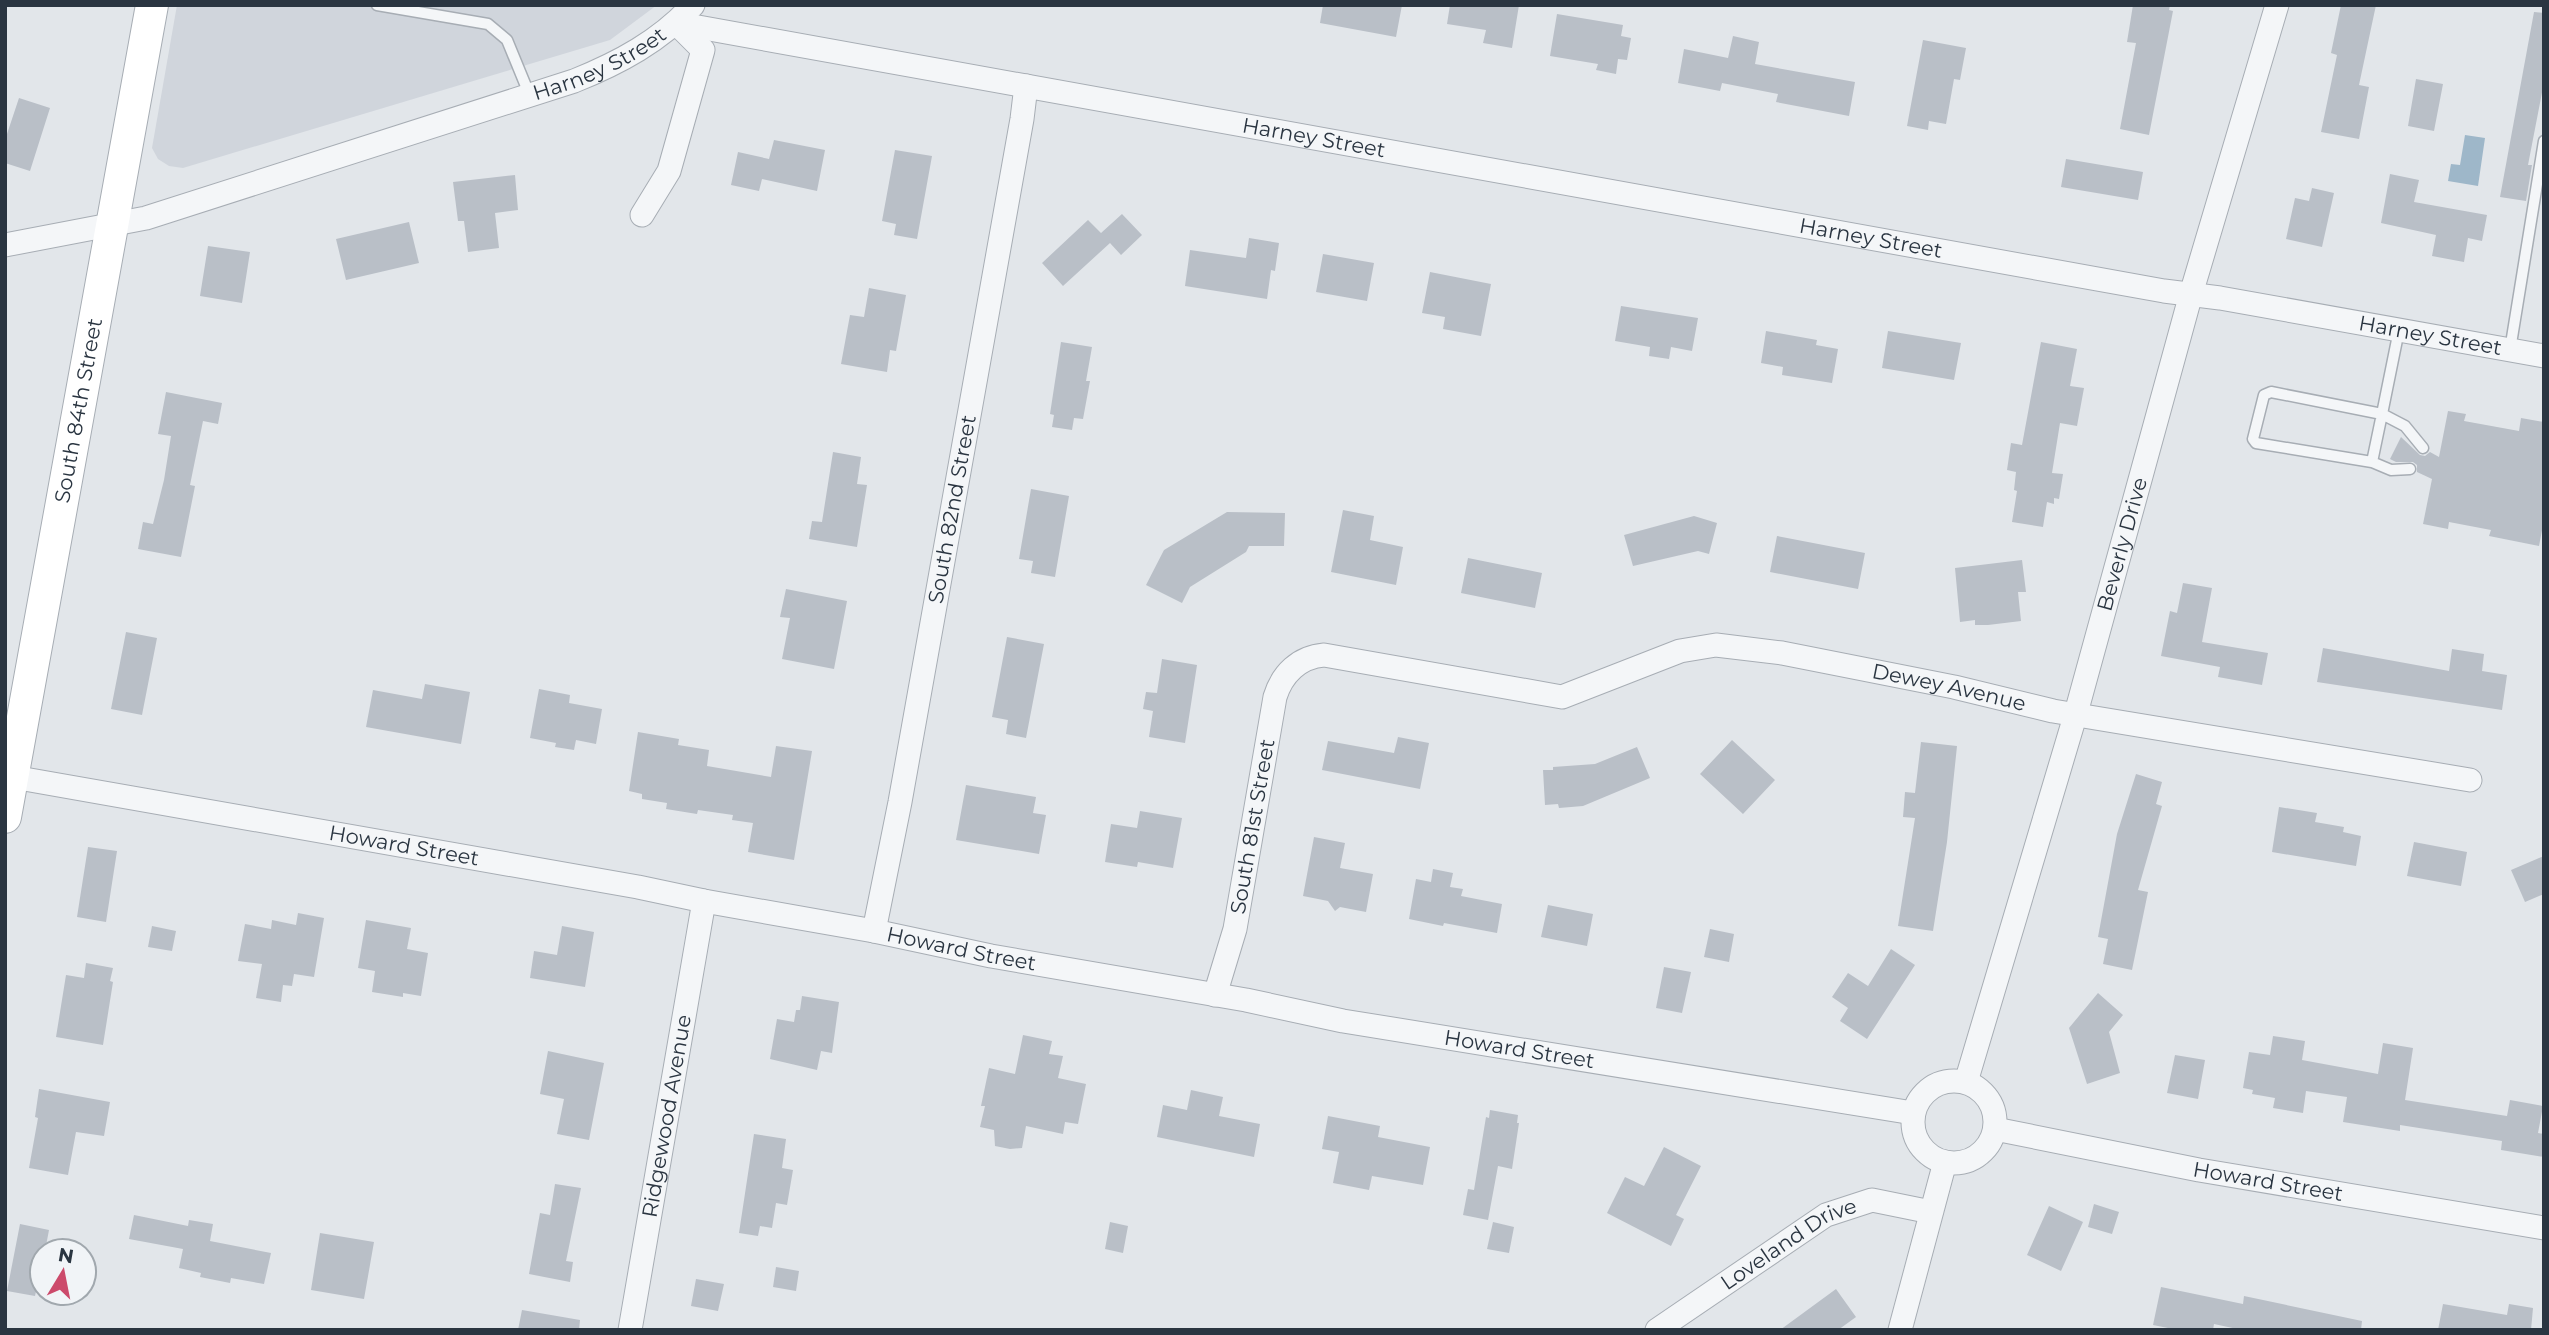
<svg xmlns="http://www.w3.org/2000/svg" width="2549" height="1335" font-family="Montserrat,sans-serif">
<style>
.built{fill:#d0d5dc}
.water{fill:#9eb7c9}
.building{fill:#b9bfc7}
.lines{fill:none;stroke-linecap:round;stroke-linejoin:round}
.lane-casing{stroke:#a7adb4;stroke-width:13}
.street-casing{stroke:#a7adb4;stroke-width:25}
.secondary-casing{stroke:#a7adb4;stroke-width:34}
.lane{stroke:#f4f6f8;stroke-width:10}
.street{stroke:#f4f6f8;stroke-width:23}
.secondary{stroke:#fff;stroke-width:32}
.labels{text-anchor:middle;stroke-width:5;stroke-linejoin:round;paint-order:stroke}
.street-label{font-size:21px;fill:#2a3541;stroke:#f1f4f7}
</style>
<rect width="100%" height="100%" fill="#e2e6ea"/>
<!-- built -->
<path class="built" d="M 177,5 L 657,5 L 610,40 L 183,168 L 169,166 L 158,159 L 152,148 Z"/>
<!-- water -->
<path class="water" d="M 2465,135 L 2485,138 L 2478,186 L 2448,181 L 2451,164 L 2460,165 Z"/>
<!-- building -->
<path class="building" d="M 1323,5 L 1402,5 L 1396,37 L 1320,23 Z
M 1450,5 L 1519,5 L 1512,48 L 1483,43 L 1486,30 L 1447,24 Z
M 2133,5 L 2170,5 L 2169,10 L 2173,11 L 2149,135 L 2120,129 L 2136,43 L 2127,42 Z
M 2341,5 L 2376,5 L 2359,85 L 2369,87 L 2359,139 L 2321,132 L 2337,55 L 2331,53 Z
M 2534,12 L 2544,13 L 2544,82 L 2528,165 L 2532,165 L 2526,201 L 2500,197 Z
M 1557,14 L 1623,25 L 1621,36 L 1631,38 L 1627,60 L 1618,59 L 1616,74 L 1596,70 L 1598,64 L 1550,56 Z
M 1733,36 L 1759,42 L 1755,64 L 1855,82 L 1849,116 L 1776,102 L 1778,94 L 1722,83 L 1720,91 L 1678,83 L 1684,49 L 1728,58 Z
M 1923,40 L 1966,48 L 1960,80 L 1954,79 L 1946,124 L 1929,121 L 1928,130 L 1907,126 Z
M 2416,79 L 2443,84 L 2434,131 L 2408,126 Z
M 19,98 L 50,108 L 30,171 L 5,163 L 5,140 Z
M 774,140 L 825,150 L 817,191 L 762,179 L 759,191 L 731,185 L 738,152 L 769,159 Z
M 895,150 L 932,156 L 917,239 L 894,235 L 896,224 L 882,221 Z
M 2066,159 L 2143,172 L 2138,200 L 2061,187 Z
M 2390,174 L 2419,180 L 2414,202 L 2487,215 L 2482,241 L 2468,238 L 2464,262 L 2432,256 L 2436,235 L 2381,223 Z
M 515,175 L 518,210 L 495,213 L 499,248 L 468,252 L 464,221 L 458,221 L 453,182 Z
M 2312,188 L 2334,193 L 2322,247 L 2286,239 L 2295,198 L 2309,201 Z
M 1122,214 L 1142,235 L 1121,255 L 1110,243 L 1063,286 L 1042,263 L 1088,220 L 1101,233 Z
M 409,222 L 419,263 L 346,280 L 336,239 Z
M 1249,238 L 1279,243 L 1275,271 L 1271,270 L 1267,299 L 1185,286 L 1190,250 L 1246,258 Z
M 208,246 L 250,252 L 242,303 L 200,296 Z
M 1323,254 L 1374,263 L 1367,301 L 1316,292 Z
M 1430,272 L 1491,284 L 1481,336 L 1443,329 L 1445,317 L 1422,313 Z
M 869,288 L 906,295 L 896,351 L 890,350 L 887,372 L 841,364 L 850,315 L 864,317 Z
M 1621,306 L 1698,318 L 1692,351 L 1671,347 L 1669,359 L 1649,356 L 1650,347 L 1615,341 Z
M 1766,331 L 1817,340 L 1816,345 L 1838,349 L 1832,383 L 1782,375 L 1783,367 L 1761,363 Z
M 1888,331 L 1961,343 L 1954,380 L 1882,368 Z
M 1061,342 L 1092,347 L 1086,381 L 1090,381 L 1083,419 L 1074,418 L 1072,430 L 1052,427 L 1054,415 L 1050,414 Z
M 2041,342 L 2077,349 L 2070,386 L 2084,388 L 2077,426 L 2060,423 L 2052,473 L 2063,474 L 2059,499 L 2054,498 L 2054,504 L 2047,502 L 2043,527 L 2012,522 L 2017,491 L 2014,490 L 2016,472 L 2007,470 L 2011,443 L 2022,445 Z
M 166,392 L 222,403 L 218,424 L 203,421 L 190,485 L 195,486 L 181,557 L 138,549 L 143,522 L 153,524 L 164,480 L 171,436 L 158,434 Z
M 2448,411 L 2466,414 L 2464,421 L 2519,431 L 2521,418 L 2544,422 L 2544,520 L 2539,546 L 2489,536 L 2491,530 L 2449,522 L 2448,529 L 2423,524 L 2432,479 L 2417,472 L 2417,465 L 2413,462 L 2396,462 L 2390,459 L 2401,437 L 2420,455 L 2425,456 L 2430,452 L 2439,457 Z
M 833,452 L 861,457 L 857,484 L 867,485 L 857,547 L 809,539 L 812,521 L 822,522 Z
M 1031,489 L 1069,496 L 1055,577 L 1031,573 L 1033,561 L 1019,559 Z
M 1343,510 L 1374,516 L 1370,540 L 1403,547 L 1396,585 L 1331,572 Z
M 1227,512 L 1285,513 L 1284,546 L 1249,546 L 1246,552 L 1190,587 L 1182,603 L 1146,585 L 1164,550 Z
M 1694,516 L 1717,523 L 1709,554 L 1698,551 L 1633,566 L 1624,535 Z
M 1777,536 L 1865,553 L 1858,589 L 1770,572 Z
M 1468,558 L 1542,573 L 1535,608 L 1461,593 Z
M 2022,560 L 2026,592 L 2018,592 L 2021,621 L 1988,625 L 1975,625 L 1975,620 L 1960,622 L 1955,568 Z
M 2183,583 L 2212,588 L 2202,642 L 2268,653 L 2262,685 L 2218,677 L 2220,667 L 2161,656 L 2170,611 L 2177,613 Z
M 786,589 L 847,601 L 834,669 L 782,659 L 790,618 L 780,617 Z
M 126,632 L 157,638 L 142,715 L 111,709 Z
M 1007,637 L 1044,644 L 1026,738 L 1006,734 L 1008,720 L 992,717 Z
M 2323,648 L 2449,671 L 2452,649 L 2484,654 L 2482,671 L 2507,675 L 2502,710 L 2317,682 Z
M 1162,659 L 1197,665 L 1185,743 L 1149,737 L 1153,711 L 1143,709 L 1146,692 L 1157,693 Z
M 425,684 L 470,692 L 461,744 L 366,727 L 373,690 L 422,699 Z
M 539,689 L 570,695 L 569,703 L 602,709 L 596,744 L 576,740 L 574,750 L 555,747 L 556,743 L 530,738 Z
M 638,732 L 679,739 L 678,745 L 709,750 L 707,766 L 771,777 L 776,746 L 812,751 L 794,860 L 748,852 L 753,823 L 732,820 L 733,815 L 698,810 L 697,814 L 666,809 L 667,803 L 642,799 L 642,794 L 629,791 Z
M 1398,737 L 1429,743 L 1420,789 L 1322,770 L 1328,741 L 1394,753 Z
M 1732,740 L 1775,780 L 1743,814 L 1700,774 Z
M 1921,742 L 1957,746 L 1947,842 L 1933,931 L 1898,926 L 1915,818 L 1903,817 L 1905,792 L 1915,793 Z
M 1637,747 L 1650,778 L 1583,806 L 1559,808 L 1558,804 L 1545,805 L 1543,770 L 1553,770 L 1553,767 L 1595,764 Z
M 2136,774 L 2162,782 L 2156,804 L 2162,806 L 2138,890 L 2148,892 L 2132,970 L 2103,964 L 2108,939 L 2098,937 L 2117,834 Z
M 966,785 L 1036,797 L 1033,813 L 1046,815 L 1039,854 L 956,840 Z
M 2279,807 L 2317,813 L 2315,822 L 2344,827 L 2343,832 L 2361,836 L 2356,866 L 2272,852 Z
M 1140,811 L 1182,818 L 1173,868 L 1138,862 L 1137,867 L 1105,862 L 1111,824 L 1137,828 Z
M 1314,837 L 1345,843 L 1340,868 L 1373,874 L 1366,912 L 1340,907 L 1335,911 L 1328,901 L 1303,896 Z
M 2414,842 L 2467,852 L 2461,886 L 2407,876 Z
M 88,847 L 117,851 L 106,922 L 77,917 Z
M 2544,856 L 2544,894 L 2525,902 L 2511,870 Z
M 1433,869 L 1453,873 L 1450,887 L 1463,889 L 1461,896 L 1502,904 L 1497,933 L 1444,923 L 1443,926 L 1409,919 L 1416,879 L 1431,882 Z
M 1548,905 L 1593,914 L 1587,946 L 1541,937 Z
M 298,913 L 324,918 L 314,977 L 294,974 L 292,986 L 283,985 L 281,1002 L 256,998 L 262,964 L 238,961 L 245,924 L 271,929 L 272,920 L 296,925 Z
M 366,920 L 411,928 L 407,949 L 428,953 L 421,996 L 403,993 L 403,997 L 372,992 L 375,971 L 358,968 Z
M 152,926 L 176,931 L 172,951 L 148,947 Z
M 562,926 L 594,932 L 585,987 L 530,978 L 534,951 L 557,955 Z
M 1710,929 L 1734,934 L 1729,962 L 1704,957 Z
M 1891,949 L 1915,965 L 1867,1039 L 1840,1021 L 1848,1008 L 1832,997 L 1848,973 L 1868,986 Z
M 86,963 L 113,968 L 110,981 L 113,982 L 103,1045 L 56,1037 L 66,975 L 84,978 Z
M 1664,967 L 1691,972 L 1682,1013 L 1656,1008 Z
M 2098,993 L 2123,1015 L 2109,1032 L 2120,1073 L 2087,1084 L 2069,1028 Z
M 802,996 L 839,1002 L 832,1053 L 821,1051 L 817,1070 L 770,1059 L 777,1019 L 794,1022 L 796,1010 L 800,1010 Z
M 1023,1035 L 1052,1041 L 1049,1054 L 1063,1056 L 1058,1078 L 1086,1084 L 1078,1124 L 1065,1122 L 1063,1134 L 1026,1126 L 1022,1148 L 1010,1149 L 995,1146 L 994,1130 L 980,1127 L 985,1106 L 981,1106 L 989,1068 L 1015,1074 Z
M 2273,1036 L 2305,1041 L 2302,1060 L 2378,1074 L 2383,1043 L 2413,1048 L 2405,1100 L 2507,1116 L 2510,1100 L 2543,1106 L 2538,1133 L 2544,1134 L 2544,1157 L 2501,1150 L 2502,1141 L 2400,1125 L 2400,1131 L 2343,1122 L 2347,1097 L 2306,1091 L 2303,1113 L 2273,1108 L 2275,1098 L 2252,1094 L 2253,1090 L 2243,1088 L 2249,1052 L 2270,1055 Z
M 548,1051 L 604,1063 L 589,1140 L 557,1134 L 564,1099 L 540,1094 Z
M 2175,1055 L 2205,1060 L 2198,1099 L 2167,1093 Z
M 39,1089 L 110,1102 L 104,1136 L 76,1132 L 68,1175 L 29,1168 L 38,1118 L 35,1117 Z
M 1191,1090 L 1223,1097 L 1219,1116 L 1260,1124 L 1254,1157 L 1157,1137 L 1163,1105 L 1187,1110 Z
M 1490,1110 L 1518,1115 L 1517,1123 L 1519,1123 L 1512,1169 L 1498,1166 L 1488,1220 L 1463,1215 L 1468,1189 L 1474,1190 L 1486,1117 L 1489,1118 Z
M 1328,1116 L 1380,1126 L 1378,1137 L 1430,1147 L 1423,1185 L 1372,1176 L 1369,1190 L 1333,1183 L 1339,1152 L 1322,1149 Z
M 754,1134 L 786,1139 L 782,1168 L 793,1170 L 787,1205 L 776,1203 L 772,1228 L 760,1226 L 758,1236 L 739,1233 Z
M 1664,1147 L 1701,1166 L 1676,1215 L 1684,1219 L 1671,1246 L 1607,1213 L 1625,1177 L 1644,1186 Z
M 555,1184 L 581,1188 L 566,1261 L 573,1262 L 570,1282 L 529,1274 L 540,1213 L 550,1215 Z
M 2094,1204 L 2119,1212 L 2112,1234 L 2088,1227 Z
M 2049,1206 L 2083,1222 L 2061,1271 L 2027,1255 Z
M 134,1215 L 188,1226 L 189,1220 L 213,1224 L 210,1241 L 271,1253 L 264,1284 L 231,1278 L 230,1283 L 200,1277 L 201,1273 L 179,1268 L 183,1249 L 129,1239 Z
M 1110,1222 L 1128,1226 L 1123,1253 L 1105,1249 Z
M 1493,1222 L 1514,1227 L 1509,1253 L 1487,1249 Z
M 20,1224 L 49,1230 L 45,1251 L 42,1251 L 42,1264 L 35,1296 L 7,1291 Z
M 320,1233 L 374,1242 L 364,1299 L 311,1290 Z
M 776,1267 L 799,1271 L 796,1291 L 773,1287 Z
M 696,1279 L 724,1284 L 718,1311 L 691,1306 Z
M 2161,1287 L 2243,1304 L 2244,1296 L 2362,1321 L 2361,1330 L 2242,1330 L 2214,1324 L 2213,1330 L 2178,1330 L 2153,1325 Z
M 1836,1289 L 1856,1317 L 1838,1330 L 1780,1330 Z
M 2443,1304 L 2507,1315 L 2509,1304 L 2533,1308 L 2531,1330 L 2438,1330 Z
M 522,1310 L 580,1320 L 579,1330 L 518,1330 Z"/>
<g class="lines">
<!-- lane casing -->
<g class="lane-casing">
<path id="lane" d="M 377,5 L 488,24 L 507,40 L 530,96
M 2399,330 L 2382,414 L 2405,426 L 2423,448
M 2510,350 L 2544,141
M 2372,462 L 2382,414 L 2271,392 L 2264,395 L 2253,439 L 2256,443 L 2372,462 L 2391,470 L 2410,469"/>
</g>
<!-- street casing -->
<g class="street-casing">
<g id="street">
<path id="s1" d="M 676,23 L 2164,291 L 2220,298 L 2544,356"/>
<path d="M 642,215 L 669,171 L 703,50 L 676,23"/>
<path id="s2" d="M 5,245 L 146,218 L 574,81 C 619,63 660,41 693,5"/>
<path id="s3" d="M 13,777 L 638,887 L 704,901 L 874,931 L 991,956 L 1246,1000 L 1343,1021 L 1913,1113"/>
<path id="s4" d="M 874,931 L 900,802 L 1022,119 L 1026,86"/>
<path id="s5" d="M 1215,995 L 1235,929 L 1275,697 C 1282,674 1299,657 1324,655 L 1562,697 L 1680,651 L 1716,645 L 1782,653 L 1954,687 L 2053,711 L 2470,780"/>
<circle cx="1954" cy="1122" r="41"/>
<path id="s6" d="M 1966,1082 L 2076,713 L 2191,294 L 2277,5"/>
<path id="s7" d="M 1995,1129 L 2199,1170 L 2544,1228"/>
<path id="s8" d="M 630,1330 L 704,901"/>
<path id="s9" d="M 1657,1330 L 1826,1215 L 1872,1200 L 1931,1212"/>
<path d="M 1900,1330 L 1945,1162"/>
</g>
</g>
<!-- secondary casing -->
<g class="secondary-casing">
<g id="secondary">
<path id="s10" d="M 5,817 L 152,5"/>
</g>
</g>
<!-- lane -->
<use href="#lane" class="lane"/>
<!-- street -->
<use href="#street" class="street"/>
<!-- secondary -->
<use href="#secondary" class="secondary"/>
</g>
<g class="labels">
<!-- street labels -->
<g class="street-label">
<text dy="7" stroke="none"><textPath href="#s2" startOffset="623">Harney Street</textPath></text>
<text dy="7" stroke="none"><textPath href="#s1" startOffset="648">Harney Street</textPath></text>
<text dy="7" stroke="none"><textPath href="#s1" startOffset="1214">Harney Street</textPath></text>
<text dy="7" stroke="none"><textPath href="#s1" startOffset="1782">Harney Street</textPath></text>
<text dy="7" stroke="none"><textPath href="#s10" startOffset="413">South 84th Street</textPath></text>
<text dy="7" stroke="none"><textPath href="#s4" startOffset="429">South 82nd Street</textPath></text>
<text dy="7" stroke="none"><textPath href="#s6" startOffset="560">Beverly Drive</textPath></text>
<text dy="7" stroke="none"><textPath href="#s5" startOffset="1015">Dewey Avenue</textPath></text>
<text dy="7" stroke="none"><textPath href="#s5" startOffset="173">South 81st Street</textPath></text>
<text dy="7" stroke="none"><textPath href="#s3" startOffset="397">Howard Street</textPath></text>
<text dy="7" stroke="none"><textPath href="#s3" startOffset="964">Howard Street</textPath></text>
<text dy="7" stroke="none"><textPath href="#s3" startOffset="1531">Howard Street</textPath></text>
<text dy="7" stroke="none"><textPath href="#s8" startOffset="217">Ridgewood Avenue</textPath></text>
<text dy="7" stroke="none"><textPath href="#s7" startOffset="278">Howard Street</textPath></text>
<text dy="7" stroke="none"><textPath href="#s9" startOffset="158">Loveland Drive</textPath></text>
</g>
</g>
<!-- border -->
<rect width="2549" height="1335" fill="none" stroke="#2a3541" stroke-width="14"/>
<!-- north arrow -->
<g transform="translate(63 1272) rotate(10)"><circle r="33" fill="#f1f4f7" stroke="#a1a8ae" stroke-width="2"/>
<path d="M0-5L12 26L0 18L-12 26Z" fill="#cc4a6b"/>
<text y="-10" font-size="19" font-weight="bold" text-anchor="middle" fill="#2a3541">N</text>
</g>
</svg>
